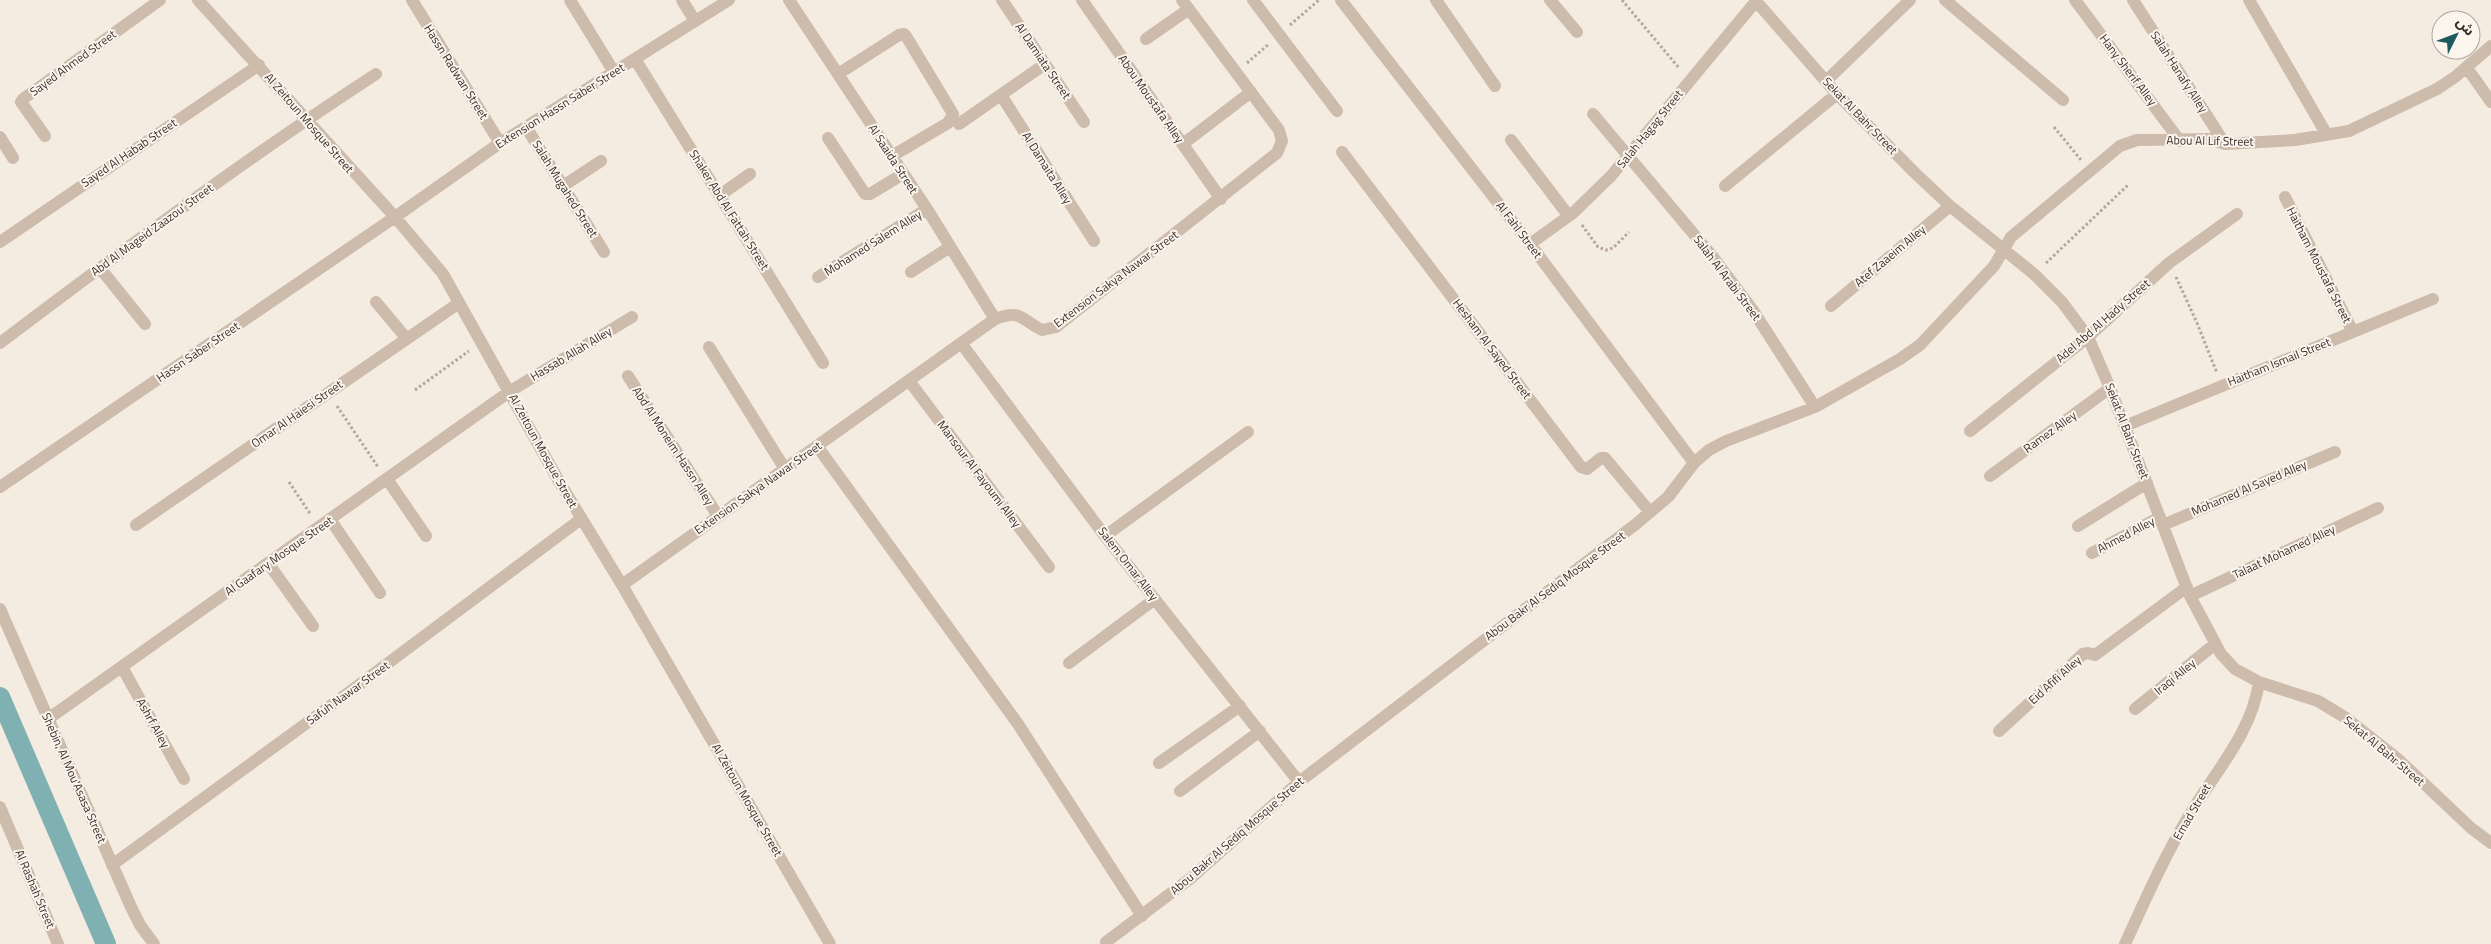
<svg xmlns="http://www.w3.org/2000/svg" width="2491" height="944" font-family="'Titillium Web','Noto Sans Arabic',sans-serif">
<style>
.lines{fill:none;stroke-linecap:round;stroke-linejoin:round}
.canal{stroke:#7fb0b2;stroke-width:20}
.path{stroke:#b9a596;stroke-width:3;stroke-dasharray:2.5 2.5;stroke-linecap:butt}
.minor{stroke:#cdbbac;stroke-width:12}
.labels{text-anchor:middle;stroke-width:4;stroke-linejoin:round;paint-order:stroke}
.street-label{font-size:12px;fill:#3b302b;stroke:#fbf5ee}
</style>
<rect width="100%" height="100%" fill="#f4ebe1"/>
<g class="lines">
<!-- canal -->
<path class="canal" d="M 0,697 L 106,944"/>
<!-- path -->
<path class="path" d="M 1622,0 L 1679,68
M 1290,25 L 1319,0
M 1247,63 L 1269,44
M 2054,127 L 2081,160
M 1582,225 L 1598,247 L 1606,250 L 1613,248 L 1629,232
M 2046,263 L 2128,185
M 2176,277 L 2197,323 L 2217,373
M 415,390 L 469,351
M 337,406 L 378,467
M 289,482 L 311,515"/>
<!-- minor -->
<path class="minor" d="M 198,0 L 395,217 L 443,274 L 560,483 L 622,585 L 830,944
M 412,0 L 500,143
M 570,0 L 614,72
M 682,0 L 695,21
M 789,0 L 927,209 L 995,319
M 1002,0 L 1084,122
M 1082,0 L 1221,199
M 1253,0 L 1337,111
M 1341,0 L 1530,244 L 1694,463
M 1436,0 L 1495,86
M 1550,0 L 1577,32
M 1755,0 L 1837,94 L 1914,172 L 1950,206 L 2034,274 L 2062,302 L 2088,337 L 2110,388 L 2190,596 L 2221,654 L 2235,669 L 2259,682 L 2318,701 L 2346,718 L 2399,760 L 2471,828 L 2491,843
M 1945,0 L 2063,100
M 2075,0 L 2180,141
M 2133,0 L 2225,144
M 2249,0 L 2327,135
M 1146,39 L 1189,9
M 635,59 L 823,363
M 2467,68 L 2491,102
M 838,74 L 899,35 L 904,34 L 906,36 L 953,114 L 948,123 L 892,156
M 1826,81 L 1910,0
M 1001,95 L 1094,241
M 1593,114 L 1713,257 L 1752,309 L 1815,407
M 959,124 L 1045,64
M 526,127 L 604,252
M 45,136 L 21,102 L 23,99 L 160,0
M 0,137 L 13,158
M 828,138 L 865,194 L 870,194 L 903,174
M 1511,140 L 1568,215
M 1183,144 L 1251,92
M 1342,152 L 1581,467 L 1587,469 L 1601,458 L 1605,458 L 1650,512
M 563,186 L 601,161
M 1725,186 L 1837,94
M 720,195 L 750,174
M 2285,197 L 2353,332
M 0,242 L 259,65
M 1530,244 L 1573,213 L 1611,176 L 1757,0
M 100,268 L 145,324
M 911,272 L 950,247
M 818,277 L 927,209
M 376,302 L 407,339
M 1831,306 L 1950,206
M 0,343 C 123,250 247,158 376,74
M 961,343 L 1105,536 L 1299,782
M 709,347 L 785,469
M 628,376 L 718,516
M 910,382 L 1049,567
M 2125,426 L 2433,299
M 1970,431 L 2088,337 L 2169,263 L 2237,214
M 817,446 L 1018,724 L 1142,916
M 1990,476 L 2110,388
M 387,479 L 426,536
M 0,487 L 395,217 L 500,143 L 729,0
M 330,519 L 380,593
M 136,525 L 459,303
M 2163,525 L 2335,452
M 2078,526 L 2147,483
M 1105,536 L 1248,432
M 2092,553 L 2160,517
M 268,563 L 313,626
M 622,585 L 995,319 C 1022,309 1020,319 1042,330 L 1056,327 L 1277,153 L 1282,141 L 1279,130 L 1182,0
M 2190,596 L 2378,508
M 0,609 L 131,907 L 140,925 L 154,944
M 1069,663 L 1155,599
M 122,667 L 184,779
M 2135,709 L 2215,644
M 48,719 L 509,392 L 632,317
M 1999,731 L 2083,654 L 2088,653 L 2095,655 L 2187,587
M 1159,763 L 1240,706
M 1180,791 L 1260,731
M 0,807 L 58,944
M 112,865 L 348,693 L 581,519
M 1106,942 L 1191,878 L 1299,782 L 1636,524 L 1668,497 L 1694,463 L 1709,450 L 1726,441 L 1815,407 L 1900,359 L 1920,345 L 1994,266 L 2011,237 L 2120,146 L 2137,140 L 2210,139 L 2225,144 L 2295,140 L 2349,131 L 2437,89 L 2455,77 L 2491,46
M 2125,944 C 2145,900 2165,855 2190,814 C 2216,771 2252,732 2259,682"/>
</g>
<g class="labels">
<!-- street labels -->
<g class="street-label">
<text transform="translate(1043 61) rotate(56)" y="4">Al Damiata Street</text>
<text transform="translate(73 63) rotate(-36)" y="4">Sayed Ahmed Street</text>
<text transform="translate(2128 70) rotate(53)" y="4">Hany Sherif Alley</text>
<text transform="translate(456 72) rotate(58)" y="4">Hassn Radwan Street</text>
<text transform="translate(2179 72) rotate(57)" y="4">Salah Hanafy Alley</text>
<text transform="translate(1151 99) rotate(55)" y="4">Abou Moustafa Alley</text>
<text transform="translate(560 106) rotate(-32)" y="4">Extension Hassn Saber Street</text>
<text transform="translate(1860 116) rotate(46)" y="4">Sekat Al Bahr Street</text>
<text transform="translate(309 123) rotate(49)" y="4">Al Zeitoun Mosque Street</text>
<text transform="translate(1650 129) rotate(-51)" y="4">Salah Hagag Street</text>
<text transform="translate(2210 141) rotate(1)" y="4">Abou Al Lif Street</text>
<text transform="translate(129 153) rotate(-34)" y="4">Sayed Al Habab Street</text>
<text transform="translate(893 159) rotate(57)" y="4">Al Saaida Street</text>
<text transform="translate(1047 168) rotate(58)" y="4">Al Damaita Alley</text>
<text transform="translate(565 189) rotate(58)" y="4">Salah Mugahed Street</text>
<text transform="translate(729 210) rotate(58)" y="4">Shaker Abd Al Fattah Street</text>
<text transform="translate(152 230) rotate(-36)" y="4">Abd Al Mageid Zaazou' Street</text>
<text transform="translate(1519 230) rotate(53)" y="4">Al Fahl Street</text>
<text transform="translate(873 243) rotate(-32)" y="4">Mohamed Salem Alley</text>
<text transform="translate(1890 256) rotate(-40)" y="4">Atef Zaaeim Alley</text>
<text transform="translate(2319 265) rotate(63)" y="4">Haitham Moustafa Street</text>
<text transform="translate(1727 278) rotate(53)" y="4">Salah Al Arabi Street</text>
<text transform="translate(1116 279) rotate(-37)" y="4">Extension Sakya Nawar Street</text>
<text transform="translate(2103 321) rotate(-41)" y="4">Adel Abd Al Hady Street</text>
<text transform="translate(1492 349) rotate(53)" y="4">Hesham Al Sayed Street</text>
<text transform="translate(198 352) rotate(-34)" y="4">Hassn Saber Street</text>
<text transform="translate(571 354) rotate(-31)" y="4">Hassab Allah Alley</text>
<text transform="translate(2279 362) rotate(-22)" y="4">Haitham Ismail Street</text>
<text transform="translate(297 414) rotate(-35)" y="4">Omar Al Haiesi Street</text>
<text transform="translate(2127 431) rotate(69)" y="4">Sekat Al Bahr Street</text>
<text transform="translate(2050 432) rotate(-36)" y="4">Ramez Alley</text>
<text transform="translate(673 446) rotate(57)" y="4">Abd Al Moneim Hassn Alley</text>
<text transform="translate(543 451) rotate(61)" y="4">Al Zeitoun Mosque Street</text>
<text transform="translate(979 474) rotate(53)" y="4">Mansour Al Fayoumi Alley</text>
<text transform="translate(758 488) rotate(-35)" y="4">Extension Sakya Nawar Street</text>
<text transform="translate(2249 488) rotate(-23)" y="4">Mohamed Al Sayed Alley</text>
<text transform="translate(2126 535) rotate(-28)" y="4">Ahmed Alley</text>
<text transform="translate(2284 552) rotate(-25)" y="4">Talaat Mohamed Alley</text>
<text transform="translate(279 556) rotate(-35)" y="4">Al Gaafary Mosque Street</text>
<text transform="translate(1128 564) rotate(52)" y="4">Salem Omar Alley</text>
<text transform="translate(1555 586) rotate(-37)" y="4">Abou Bakr Al Sediq Mosque Street</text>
<text transform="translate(2175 677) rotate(-39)" y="4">Iraqi Alley</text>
<text transform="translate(2055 680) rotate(-42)" y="4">Eid Afifi Alley</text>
<text transform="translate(348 693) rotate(-36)" y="4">Safuh Nawar Street</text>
<text transform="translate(153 723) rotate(61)" y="4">Ashrf Alley</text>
<text transform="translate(2384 751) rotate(40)" y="4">Sekat Al Bahr Street</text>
<text transform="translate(74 778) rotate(66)" y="4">Shebin, Al Mou'Asasa Street</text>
<text transform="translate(747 800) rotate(60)" y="4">Al Zeitoun Mosque Street</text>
<text transform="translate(2192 812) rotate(-60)" y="4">Emad Street</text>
<text transform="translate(1237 836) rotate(-41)" y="4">Abou Bakr Al Sediq Mosque Street</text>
<text transform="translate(35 889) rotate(67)" y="4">Al Rashah Street</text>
</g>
</g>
<!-- north arrow -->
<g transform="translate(2456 35) rotate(48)"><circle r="24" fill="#fbf5ee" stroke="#aea6a0"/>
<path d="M0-4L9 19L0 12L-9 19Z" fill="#1f5a5e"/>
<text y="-8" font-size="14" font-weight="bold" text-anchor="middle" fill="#3b302b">ش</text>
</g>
</svg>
